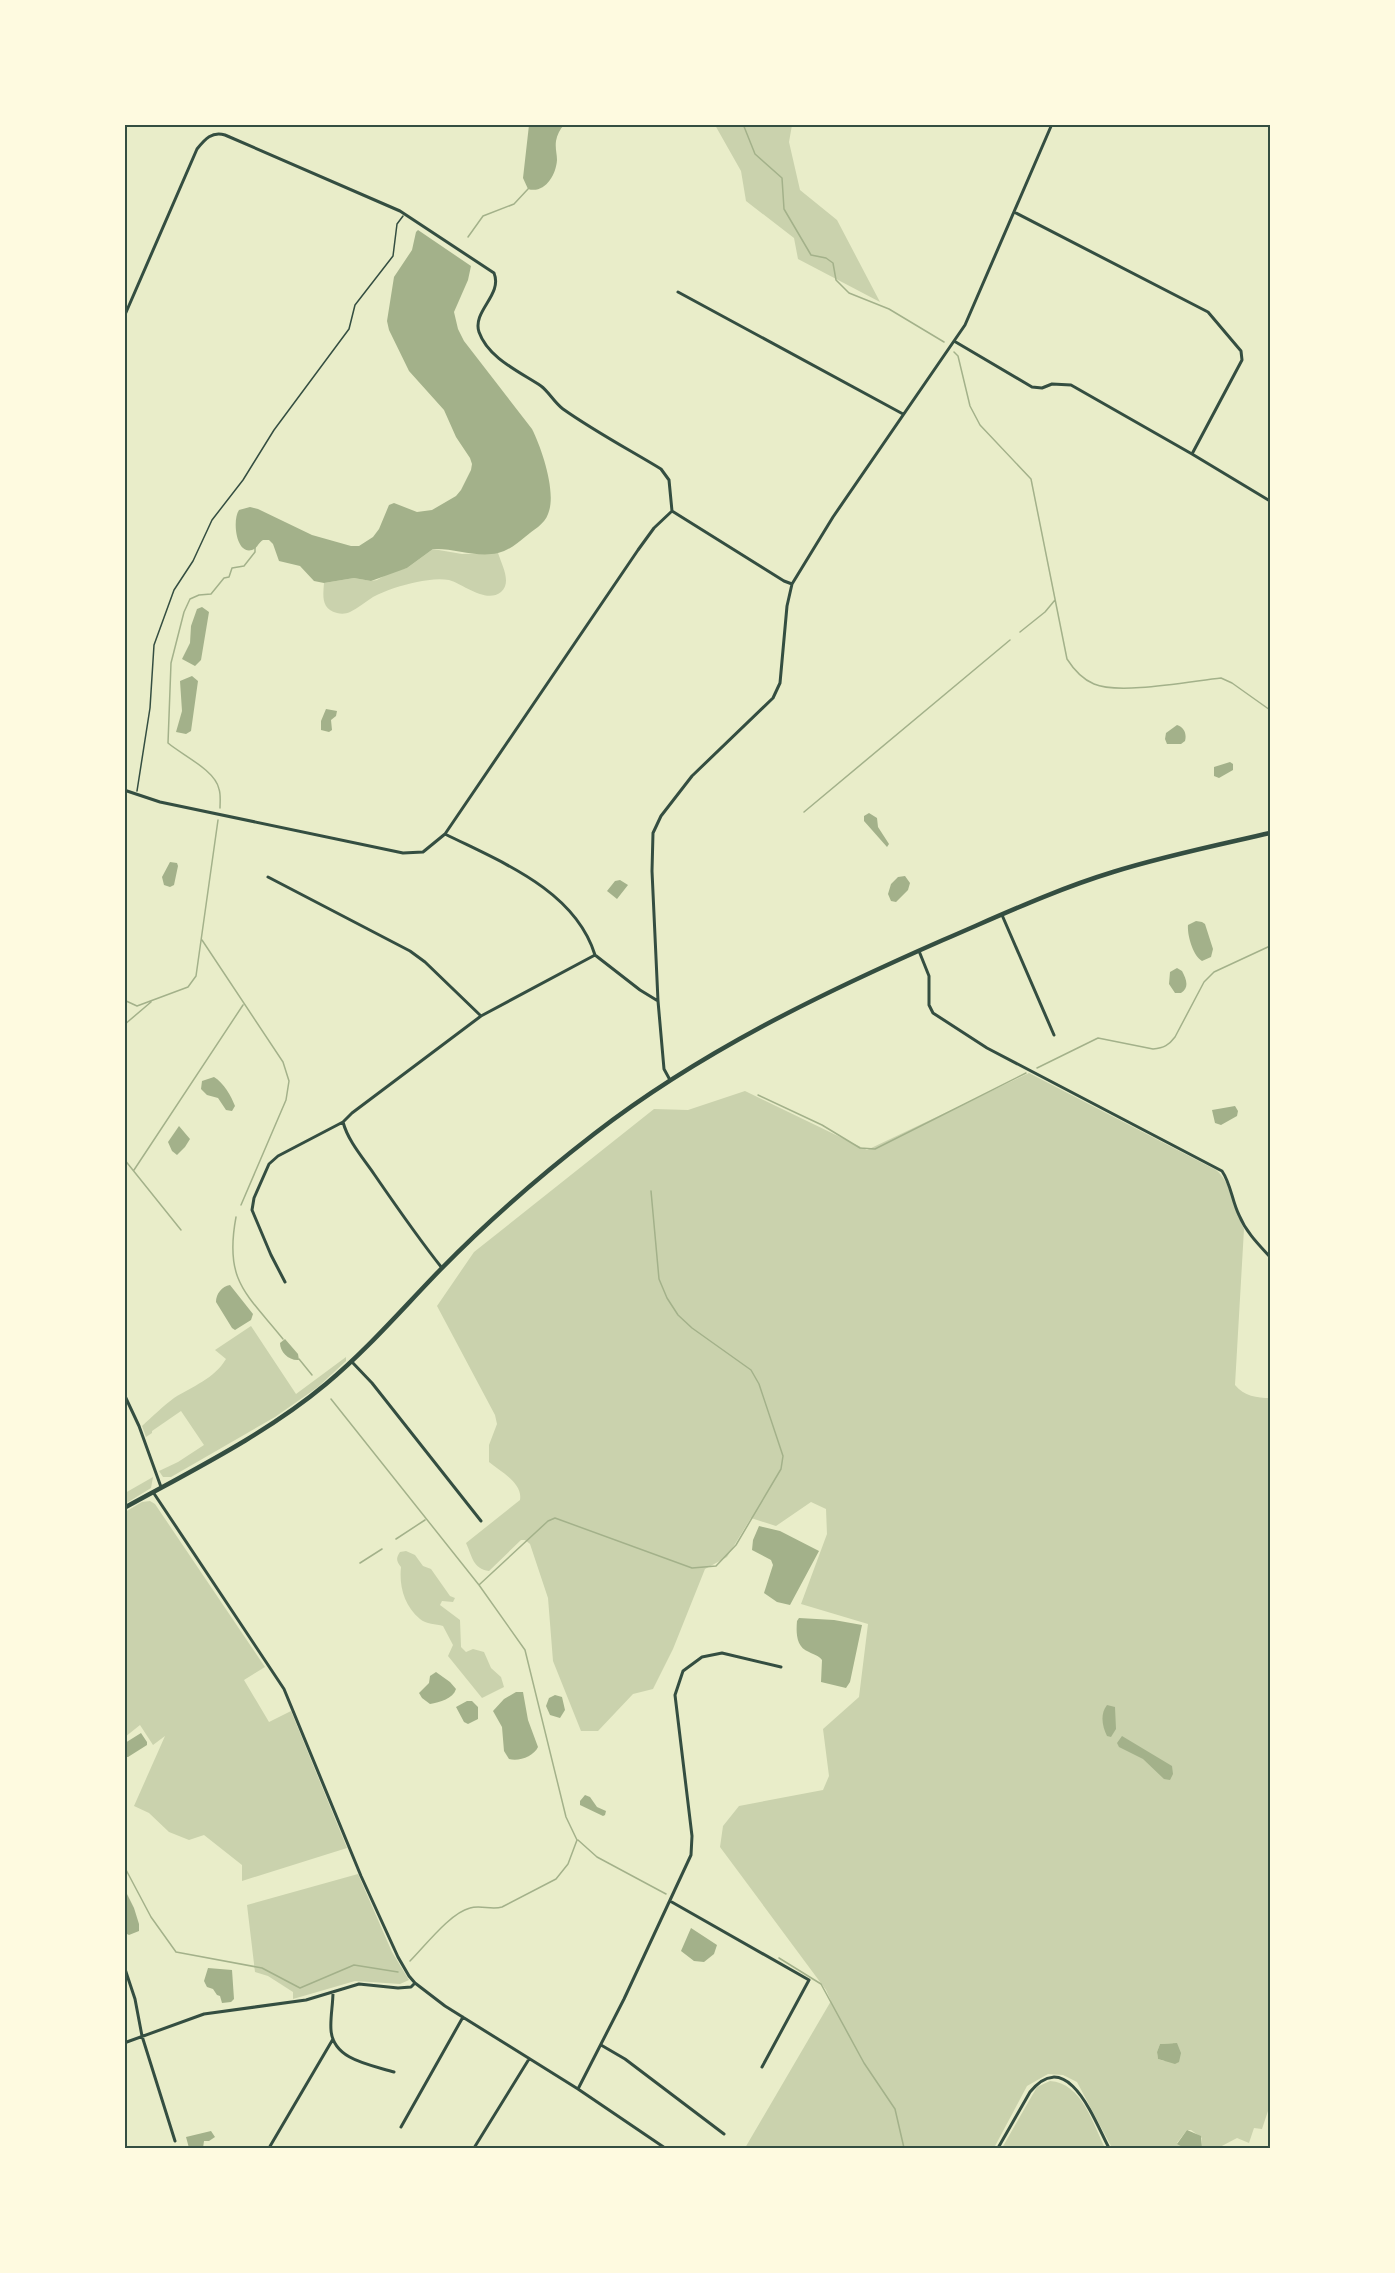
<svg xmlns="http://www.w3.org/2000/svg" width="1395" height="2273" font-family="Literata,serif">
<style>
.green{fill:#cad2ad;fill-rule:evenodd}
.water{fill:#a3b18a}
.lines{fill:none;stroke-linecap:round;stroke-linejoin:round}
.stream{stroke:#a3b18a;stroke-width:1.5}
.path{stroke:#344e41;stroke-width:1.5}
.minor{stroke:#344e41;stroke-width:3}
.primary{stroke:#344e41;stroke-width:4.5}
.neatline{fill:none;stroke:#344e41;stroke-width:2}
</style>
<rect width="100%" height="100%" fill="#e9edc9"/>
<!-- green -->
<path class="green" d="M 715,125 L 792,125 L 789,142 L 800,190 L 837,220 L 880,302 L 798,259 L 794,238 L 746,201 L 741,171 Z
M 433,549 L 462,554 L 498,553 C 502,565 512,583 501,592 C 486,604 463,584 449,580 C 439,578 426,580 417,582 C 402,585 386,590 373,597 C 365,602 358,608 350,612 C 346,614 341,614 337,613 C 321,609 323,596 324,583 L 354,578 L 371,581 L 377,580 L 391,572 L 407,568 Z
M 1029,1073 L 1216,1170 C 1232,1183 1235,1211 1244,1229 L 1235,1385 C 1244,1396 1257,1398 1270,1398 L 1270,2105 L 1262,2129 L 1254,2128 L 1249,2143 L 1237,2138 L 1218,2148 L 1202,2148 L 1202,2138 L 1191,2130 L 1187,2130 L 1177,2143 L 1184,2148 L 1112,2148 L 1077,2082 L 1063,2075 L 1048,2074 L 1027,2086 L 994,2148 L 745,2148 L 831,2001 L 826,1990 L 720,1847 L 723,1826 L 739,1806 L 823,1790 L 829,1776 L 823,1729 L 859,1697 L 868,1624 L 801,1604 L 827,1534 L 826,1509 L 811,1502 L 776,1526 L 751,1518 L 727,1557 L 705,1569 L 673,1649 L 653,1689 L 633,1694 L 598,1731 L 581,1731 L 553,1661 L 548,1598 L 530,1544 L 525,1540 L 521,1540 L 489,1571 C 473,1569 472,1556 466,1543 L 520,1500 C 523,1483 501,1472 489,1462 L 489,1445 L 497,1424 L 495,1415 L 437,1306 L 474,1252 L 654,1109 L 688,1110 L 745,1091 L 867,1150 ZM 1173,2043 L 1171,2061 L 1164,2061 L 1158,2059 L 1157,2052 L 1160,2044 Z
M 251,1326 L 296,1394 L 346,1357 L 346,1361 L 318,1387 L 275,1417 L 171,1477 L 163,1477 L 159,1471 L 178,1462 L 204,1445 L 181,1411 L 152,1431 L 152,1433 L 146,1437 L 142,1426 C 152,1417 163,1406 174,1398 C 193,1386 214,1379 226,1359 L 215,1350 Z
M 153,1477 L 151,1488 L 125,1504 L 125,1493 Z
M 150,1501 L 155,1504 L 265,1667 L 244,1680 L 269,1722 L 291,1711 L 347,1848 L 242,1881 L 242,1865 L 204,1835 L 189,1840 L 169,1832 L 149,1813 L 134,1806 L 165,1736 L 153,1745 L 140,1725 L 125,1737 L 125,1512 L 142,1502 Z
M 406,1551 L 415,1555 L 423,1566 L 431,1569 L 450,1596 L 455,1598 L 453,1602 L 442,1601 L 440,1605 L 460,1620 L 461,1647 L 466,1652 L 473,1649 L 484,1652 L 491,1668 L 501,1677 L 504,1687 L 482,1698 L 448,1656 L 453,1645 L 443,1626 C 436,1624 426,1624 420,1619 C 404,1606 399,1586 401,1567 C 396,1561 396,1558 400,1552 Z
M 358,1874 L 392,1952 L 409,1980 L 400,1984 L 355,1981 L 293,1999 L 293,1992 L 268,1976 L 255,1972 L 247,1905 Z
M 1050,2081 C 1082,2083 1093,2124 1105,2148 L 1002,2148 L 1037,2087 Z"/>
<!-- water -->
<path class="water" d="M 529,125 L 564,125 C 560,129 557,135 556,141 C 555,148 557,154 557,160 C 556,176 544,194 528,189 L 523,178 Z
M 418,230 L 471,266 L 468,280 L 454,312 L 458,329 L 464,341 L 532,429 C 542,449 557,493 548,514 C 545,524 533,530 525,537 C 518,543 508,551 498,553 C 476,558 455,548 433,549 L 407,568 L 371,581 L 354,578 L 324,583 L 314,581 L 300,566 L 279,561 L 273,544 L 269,540 L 263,540 C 258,543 257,549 252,550 C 236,555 232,520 239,510 L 250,507 L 258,509 L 312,535 L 351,546 L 359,546 L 373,537 L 379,529 L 389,505 L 394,503 L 417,512 L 432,510 L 456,496 L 461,490 L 471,470 L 472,464 L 470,458 L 456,437 L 444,410 L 409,371 L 389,330 L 387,321 L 394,277 L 412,250 L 416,232 Z
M 202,607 L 209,612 L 201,660 L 195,666 L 182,659 L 190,643 L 191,626 L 197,609 Z
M 192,676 L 198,681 L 191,731 L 186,734 L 176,732 L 182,711 L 180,681 Z
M 326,709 L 337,711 L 336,716 L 331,720 L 332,730 L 329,732 L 321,730 L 321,721 Z
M 1177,725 C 1184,727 1187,734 1185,741 L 1181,744 L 1167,744 L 1165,739 L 1166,733 Z
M 1230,762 L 1233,764 L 1233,770 L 1219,778 L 1214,776 L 1214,767 Z
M 869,813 L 877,818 L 878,827 L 889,844 L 887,847 L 864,821 L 864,816 Z
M 170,862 L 177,863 L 178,866 L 174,885 L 170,887 L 164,885 L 162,877 Z
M 905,876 L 910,883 L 908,890 L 896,902 L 891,901 L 888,894 L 891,884 L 898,877 Z
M 620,880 L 628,885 L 617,899 L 607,891 L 615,881 Z
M 1196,921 L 1202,922 L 1205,924 L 1213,949 L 1211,957 L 1202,961 C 1193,956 1187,935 1188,925 Z
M 1177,968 L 1182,971 C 1186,979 1190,987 1181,993 L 1175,993 L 1169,984 L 1170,972 Z
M 214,1077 C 224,1083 231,1096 235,1106 L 232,1111 L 226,1110 L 218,1098 L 207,1095 L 201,1089 L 202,1081 Z
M 1235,1106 L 1238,1111 L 1237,1116 L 1221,1125 L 1215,1123 L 1212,1110 Z
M 179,1126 L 190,1139 L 185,1147 L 177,1155 L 172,1151 L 168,1142 Z
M 230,1285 L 253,1314 L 251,1320 L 235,1330 L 232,1328 L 216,1302 C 216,1294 222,1286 230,1285 Z
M 285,1339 L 298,1354 L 299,1360 C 289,1361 280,1352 280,1343 Z
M 759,1526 L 780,1531 L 819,1551 L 790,1605 L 777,1602 L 764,1593 L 773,1565 L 771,1560 L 752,1550 L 753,1540 Z
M 799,1618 L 834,1620 L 862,1625 L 850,1682 L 846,1688 L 821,1682 L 822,1660 C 818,1655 814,1655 809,1652 C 796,1647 796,1633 797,1621 Z
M 436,1672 L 450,1682 L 456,1689 C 453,1699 440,1702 430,1704 L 422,1698 L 419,1693 L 429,1683 L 430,1676 Z
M 516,1692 L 523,1692 L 528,1720 L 538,1747 C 534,1756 519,1762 509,1759 L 504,1751 L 502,1727 L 493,1711 L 504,1699 Z
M 555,1695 L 562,1697 L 565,1710 L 560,1718 L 550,1715 L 546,1706 L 549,1698 Z
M 467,1701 L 472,1701 L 478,1707 L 478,1719 L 468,1724 L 464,1722 L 456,1707 Z
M 1107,1705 L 1115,1707 L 1116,1729 L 1111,1737 L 1107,1736 C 1102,1726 1100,1714 1107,1705 Z
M 141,1733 L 147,1742 L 147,1745 L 128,1757 L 125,1757 L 125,1743 Z
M 1122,1736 L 1172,1766 L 1173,1774 L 1170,1780 L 1164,1779 L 1143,1759 L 1119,1747 L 1117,1743 Z
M 585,1795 L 590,1797 L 597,1807 L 606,1811 L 605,1815 L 603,1816 L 580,1805 L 580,1801 Z
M 125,1890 L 134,1908 L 139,1924 L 139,1931 L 129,1935 L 125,1933 Z
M 691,1928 L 717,1945 L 714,1954 L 704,1962 L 694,1961 L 681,1951 Z
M 208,1968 L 232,1970 L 234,1999 L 231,2002 L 222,2003 L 220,1996 L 217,1995 L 213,1989 L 207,1987 L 204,1981 Z
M 1177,2043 L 1181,2053 L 1179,2062 L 1175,2064 L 1158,2059 L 1157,2052 L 1160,2044 Z
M 1187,2130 L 1201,2136 L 1202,2148 L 1184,2148 L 1177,2144 Z
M 211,2131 L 215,2137 L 209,2141 L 204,2141 L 203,2148 L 189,2148 L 186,2137 Z"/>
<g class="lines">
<!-- stream -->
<path class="stream" d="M 743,124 L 755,154 L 782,178 L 784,209 L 811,255 L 826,258 L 833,263 L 836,280 L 849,293 L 889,309 L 944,342
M 468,237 L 483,216 L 514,204 L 528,189
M 954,352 L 958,356 L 970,406 L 980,425 L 1031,479 L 1067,659 C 1074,670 1082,679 1094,684 C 1119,695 1192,681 1221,678 L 1232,683 L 1270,710
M 1020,632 L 1045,612 L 1055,600
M 220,808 C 220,802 221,795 219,789 C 215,770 182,755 168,743 L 171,663 L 184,612 L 190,599 L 199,595 L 211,594 L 224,578 L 229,577 L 232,568 L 244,566 L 255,552 L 255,547
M 804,812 L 1010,640
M 202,940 L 283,1062 L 289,1081 L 286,1100 L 241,1205
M 124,1000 L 137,1006 L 188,987 L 196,976 L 218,820
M 124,1025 L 151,1002
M 1037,1068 L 1098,1038 L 1153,1049 C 1164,1048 1169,1045 1175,1037 L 1204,982 L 1214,972 L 1270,946
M 758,1095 L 822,1125 L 860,1148 L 875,1149 L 1026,1073
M 124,1159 L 181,1230
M 134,1170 L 243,1005
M 236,1217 C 224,1281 246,1293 283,1339
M 299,1359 L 312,1375
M 331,1399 L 479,1585 L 525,1650 L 566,1817 L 577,1840 L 568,1864 L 556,1879 L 502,1907 C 492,1910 480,1905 470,1908 C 450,1913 425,1946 410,1961
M 396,1539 L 425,1520
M 360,1563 L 382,1549
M 480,1584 L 548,1521 L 555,1518 L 692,1568 L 716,1566 L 736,1545 L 781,1469 L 783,1456 L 759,1384 L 751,1370 L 692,1328 L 678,1315 L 667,1298 L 659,1279 L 651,1191
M 578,1840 L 597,1857 L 666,1894
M 124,1866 L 151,1917 L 176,1952 L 262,1968 L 300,1988 L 354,1965 L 398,1972
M 779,1958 L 821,1984 L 864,2063 L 895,2109 L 904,2148"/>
<!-- path -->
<path class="path" d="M 137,791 L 150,708 L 154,645 L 174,590 L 193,561 L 212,520 L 243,480 L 274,430 L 349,329 L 355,305 L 393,256 L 397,224 L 403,216"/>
<!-- minor -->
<path class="minor" d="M 1014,212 L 1208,312 L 1241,351 L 1242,360 L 1192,454
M 678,292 L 903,414
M 124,317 L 197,149 C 205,139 212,131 225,135 L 400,211 L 494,273 C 503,295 472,311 479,332 C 488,358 520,372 541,386 C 549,392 554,402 563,409 C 594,431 628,449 661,469 L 669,480 L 672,511
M 954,341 L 1032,387 L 1042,388 L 1052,384 L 1071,385 L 1192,454 L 1270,501
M 672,511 L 784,581 L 792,584
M 124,790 L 160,802 L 403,853 L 423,852 L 445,834 C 501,862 575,890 595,955
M 445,834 L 638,550 L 654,528 L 672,511
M 268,877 L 410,951 L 425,962 L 481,1016
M 1002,915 L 1054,1035
M 919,951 L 929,976 L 929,1005 L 933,1013 L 987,1048 L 1222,1171 C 1231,1184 1232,1201 1239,1215 C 1246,1232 1258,1244 1270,1257
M 670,1080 L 664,1069 L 658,1001 L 652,871 L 653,833 L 661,816 L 692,776 L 773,698 L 780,683 L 787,606 L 792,584 L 833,517 L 965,325 L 1052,124
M 442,1268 C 418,1238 396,1206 374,1174 C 363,1158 348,1141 343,1122 L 352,1113 L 481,1016 L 595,955 L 640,990 L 658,1001
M 285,1282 L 271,1255 L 252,1210 L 254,1198 L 269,1164 L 278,1156 L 343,1122
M 352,1362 L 372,1383 L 481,1521
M 124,1394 L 139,1426 L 161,1487
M 153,1492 L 284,1689 L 361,1876 L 398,1957 L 409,1976 L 415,1983 L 445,2006 L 578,2089 L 665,2148
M 670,1901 L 809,1980 L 762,2067
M 124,1966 L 135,1999 L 142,2036 L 175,2141
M 333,1992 C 333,2005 330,2018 331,2030 C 333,2060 371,2065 394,2072
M 124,2043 L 204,2014 L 306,2000 L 359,1984 L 398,1988 L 411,1987 L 415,1983
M 601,2045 L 625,2059 L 724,2134
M 578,2089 L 624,1999 L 691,1855 L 692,1836 L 675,1695 L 683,1671 L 702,1657 L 722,1653 L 781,1667
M 401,2127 L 463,2017
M 269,2148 L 333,2039
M 474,2148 L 529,2059
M 998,2148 L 1030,2092 C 1068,2045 1095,2122 1109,2148"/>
<!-- primary -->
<path class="primary" d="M 124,1508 C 193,1470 266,1434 326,1384 C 368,1349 403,1308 441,1269 C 488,1221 541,1175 594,1134 C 700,1052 820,994 943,940 C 999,916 1054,890 1113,872 C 1164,856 1218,845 1270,833"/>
</g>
<!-- border -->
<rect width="1395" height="2273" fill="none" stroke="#fefae0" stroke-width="252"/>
<rect x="126" y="126" width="1143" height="2021" class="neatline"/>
</svg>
